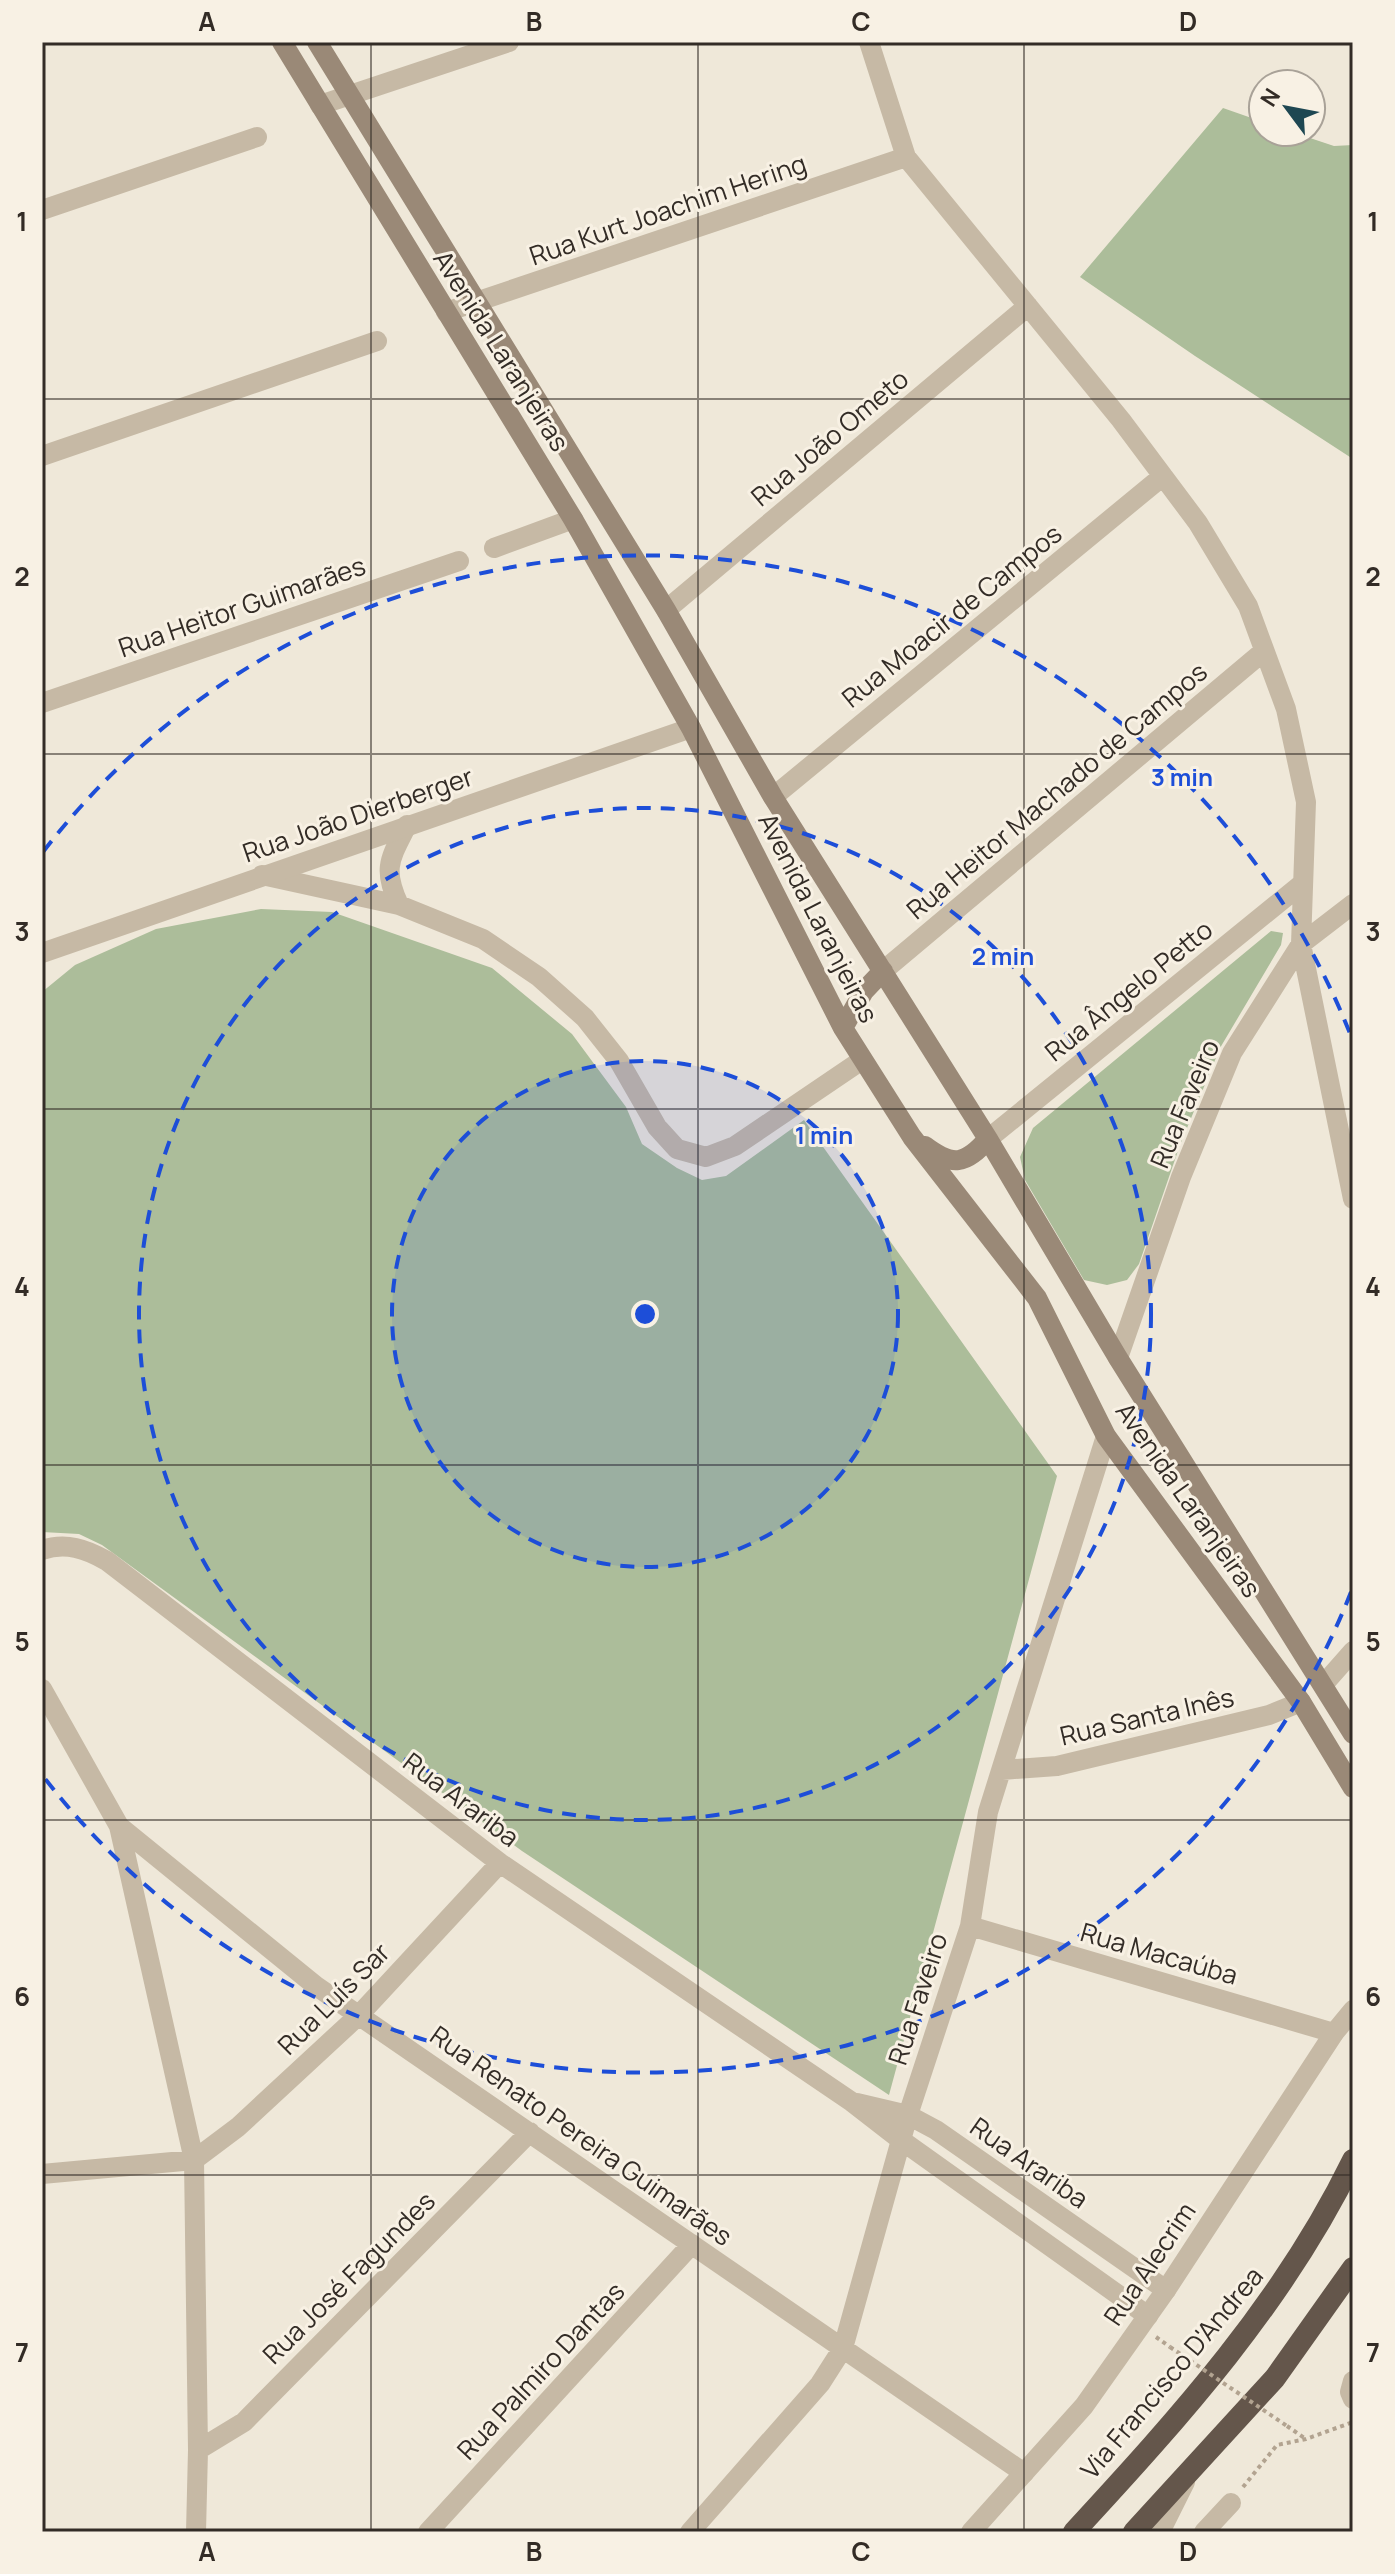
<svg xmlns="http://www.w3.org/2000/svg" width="1395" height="2574" font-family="Manrope,sans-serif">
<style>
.green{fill:#acbd9a}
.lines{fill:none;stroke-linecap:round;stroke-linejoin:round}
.path{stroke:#b2a390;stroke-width:4;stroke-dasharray:4 4;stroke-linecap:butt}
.minor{stroke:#c6b9a5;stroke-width:20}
.tertiary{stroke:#c6b9a5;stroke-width:20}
.secondary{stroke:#9a8977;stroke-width:20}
.trunk{stroke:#64564b;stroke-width:22}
.path-bridge{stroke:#b2a390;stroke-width:4;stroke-dasharray:4 4;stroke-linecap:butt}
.grid{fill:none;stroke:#332c26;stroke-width:2;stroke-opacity:0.55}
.ring{fill:none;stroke:#1d4ed8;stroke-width:4;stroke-dasharray:14 10}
.labels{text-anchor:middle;stroke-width:6;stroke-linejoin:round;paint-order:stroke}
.street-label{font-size:26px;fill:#332c26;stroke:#f8f1e4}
.centre{fill:#1d4ed8;stroke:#f8f1e4;stroke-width:4}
.ring-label{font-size:24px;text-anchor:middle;font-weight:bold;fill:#1d4ed8;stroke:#f8f1e4;stroke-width:6;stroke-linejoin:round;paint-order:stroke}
.neatline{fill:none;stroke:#332c26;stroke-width:3}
.grid-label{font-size:26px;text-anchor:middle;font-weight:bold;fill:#332c26}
</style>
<rect width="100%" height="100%" fill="#efe8d9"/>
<!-- green -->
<path class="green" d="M 1223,108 L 1263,122 L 1263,132 L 1292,132 L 1334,146 L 1353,145 L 1353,459 L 1195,356 L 1080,277 Z
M 261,909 L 332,912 L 492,968 L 572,1034 L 626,1107 L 642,1144 L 677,1168 L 702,1180 L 726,1176 L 804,1120 L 1057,1476 L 889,2095 L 522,1851 L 102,1545 L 79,1534 L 42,1532 L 42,992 L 75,965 L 156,929 Z
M 1271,931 L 1283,933 L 1281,945 L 1220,1048 L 1180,1145 L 1139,1264 L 1127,1280 L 1107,1285 L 1084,1280 L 1025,1180 L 1020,1157 L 1033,1128 Z"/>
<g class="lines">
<!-- path -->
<path class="path" d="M 1156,2337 L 1170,2347
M 1287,2426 L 1306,2439
M 1243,2487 L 1277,2445 L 1306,2439 L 1353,2422"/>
<!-- minor -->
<path class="minor" d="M 869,42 L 906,157 L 1121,420 L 1198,523 L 1248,606 L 1286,709 L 1306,802 L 1301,944 L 1353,1199
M 320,105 L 509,42
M 42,210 L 257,137
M 446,312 L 906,157
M 42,456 L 377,341
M 494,548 L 573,519
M 666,610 L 1028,306
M 42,703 L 459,561
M 773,797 L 1163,476
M 262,875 L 399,905 L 483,939 L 539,977 L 585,1018 L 619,1061 L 657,1127 L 677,1149 L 706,1157 L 735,1146 L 862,1060
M 399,905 C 382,868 390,859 407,825
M 883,971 L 1264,651
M 988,1139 L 1303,883
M 1118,1358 L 1181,1177 L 1232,1053 L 1301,944 L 1353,904
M 42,1550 C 66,1542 86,1549 107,1561 L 500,1863 L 852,2102 L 901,2140 L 1148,2316
M 1323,1685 L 1353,1651
M 42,1689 L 119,1826 L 194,2160 L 198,2450 L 196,2532
M 1002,1770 L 1057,1766 L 1269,1715 L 1301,1702
M 119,1826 L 316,1986 L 1024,2473
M 970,1926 L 1334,2033
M 857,2103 L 908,2115 L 936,2130 L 1166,2290
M 42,2174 L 194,2160 L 238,2127 L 359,2015 L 500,1863
M 1353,2381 L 1350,2392 L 1353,2399
M 198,2450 L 244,2422 L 530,2132
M 428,2532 L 692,2244
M 690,2532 L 820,2384 L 843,2348 L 908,2115 L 970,1926 L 988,1812 L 1106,1436
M 1160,2532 L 1185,2482
M 1204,2532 L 1231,2503"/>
<!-- tertiary -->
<path class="tertiary" d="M 42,953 L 691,728
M 971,2532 L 1084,2406 L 1166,2290 L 1334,2033 L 1353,2010"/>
<!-- secondary -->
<path class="secondary" d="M 282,42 L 573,519 L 691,728 L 843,1028 L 912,1137 L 1037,1298 L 1106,1436 L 1301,1702 L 1353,1788
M 317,42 L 666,610 L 773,797 L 988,1139 L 1118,1358 L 1353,1734
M 843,1028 L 864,991 L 883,971
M 925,1146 C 953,1167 965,1165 988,1139"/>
<!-- trunk -->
<path class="trunk" d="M 1074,2532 C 1180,2417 1284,2302 1353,2160
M 1134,2532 L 1275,2378 L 1353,2268"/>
<!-- path-bridge -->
<path class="path-bridge" d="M 1170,2347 L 1287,2426"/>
</g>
<!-- grid -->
<path class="grid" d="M 371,42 L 371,2532M 698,42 L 698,2532M 1024,42 L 1024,2532M 42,399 L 1353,399M 42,754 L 1353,754M 42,1109 L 1353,1109M 42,1465 L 1353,1465M 42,1820 L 1353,1820M 42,2175 L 1353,2175"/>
<!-- distance rings -->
<circle cx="645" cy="1314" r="253" fill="#1d4ed8" fill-opacity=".12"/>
<g class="ring">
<circle cx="645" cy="1314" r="253"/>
<circle cx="645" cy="1314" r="506"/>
<path d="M1351 1592A759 759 0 0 1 43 1776M43 852A759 759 0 0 1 1351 1036"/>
</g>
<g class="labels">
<!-- street labels -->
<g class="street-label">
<text transform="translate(668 210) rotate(-19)" y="9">Rua Kurt Joachim Hering</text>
<text transform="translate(501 351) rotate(58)" y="9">Avenida Laranjeiras</text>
<text transform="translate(830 438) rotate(-40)" y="9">Rua João Ometo</text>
<text transform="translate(242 607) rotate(-19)" y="9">Rua Heitor Guimarães</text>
<text transform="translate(952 616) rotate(-39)" y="9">Rua Moacir de Campos</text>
<text transform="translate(1057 791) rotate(-40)" y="9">Rua Heitor Machado de Campos</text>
<text transform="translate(358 815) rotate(-19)" y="9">Rua João Dierberger</text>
<text transform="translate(818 918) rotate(63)" y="9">Avenida Laranjeiras</text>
<text transform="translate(1129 991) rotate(-39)" y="9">Rua Ângelo Petto</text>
<text transform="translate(1185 1104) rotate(-67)" y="9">Rua Faveiro</text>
<text transform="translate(1188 1500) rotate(55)" y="9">Avenida Laranjeiras</text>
<text transform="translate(1147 1717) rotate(-13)" y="9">Rua Santa Inês</text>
<text transform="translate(461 1800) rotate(37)" y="9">Rua Arariba</text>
<text transform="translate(1159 1954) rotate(16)" y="9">Rua Macaúba</text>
<text transform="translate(334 1999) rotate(-45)" y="9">Rua Luís Sar</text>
<text transform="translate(918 1999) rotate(-72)" y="9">Rua Faveiro</text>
<text transform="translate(581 2136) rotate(35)" y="9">Rua Renato Pereira Guimarães</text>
<text transform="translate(1029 2163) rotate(35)" y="9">Rua Arariba</text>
<text transform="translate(1150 2264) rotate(-56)" y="9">Rua Alecrim</text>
<text transform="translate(349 2278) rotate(-45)" y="9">Rua José Fagundes</text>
<text transform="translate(541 2371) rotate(-47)" y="9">Rua Palmiro Dantas</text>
<text transform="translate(1172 2373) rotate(-50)" y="9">Via Francisco D'Andrea</text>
</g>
</g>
<circle cx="645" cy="1314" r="12" class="centre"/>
<g class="ring-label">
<text x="1182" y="786">3 min</text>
<text x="1003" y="965">2 min</text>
<text x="824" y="1144">1 min</text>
</g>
<!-- border -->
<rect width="1395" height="2574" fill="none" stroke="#f8f1e4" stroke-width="88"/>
<!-- north arrow -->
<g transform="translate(1287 108) rotate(302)"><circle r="38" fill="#f8f1e4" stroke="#a9a298" stroke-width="2"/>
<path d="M0-6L14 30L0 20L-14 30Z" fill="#1e4752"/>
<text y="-12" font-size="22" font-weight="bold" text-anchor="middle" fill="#332c26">N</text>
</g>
<rect x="44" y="44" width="1307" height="2486" class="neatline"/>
<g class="grid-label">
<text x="207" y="31">A</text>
<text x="534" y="31">B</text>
<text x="861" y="31">C</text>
<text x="1188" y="31">D</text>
<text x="22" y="231">1</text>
<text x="1373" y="231">1</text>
<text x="22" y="586">2</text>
<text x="1373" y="586">2</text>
<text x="22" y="941">3</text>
<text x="1373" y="941">3</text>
<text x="22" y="1296">4</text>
<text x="1373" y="1296">4</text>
<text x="22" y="1651">5</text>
<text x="1373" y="1651">5</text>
<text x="22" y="2006">6</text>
<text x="1373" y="2006">6</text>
<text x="22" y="2362">7</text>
<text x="1373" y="2362">7</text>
<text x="207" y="2561">A</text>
<text x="534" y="2561">B</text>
<text x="861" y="2561">C</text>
<text x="1188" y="2561">D</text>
</g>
</svg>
